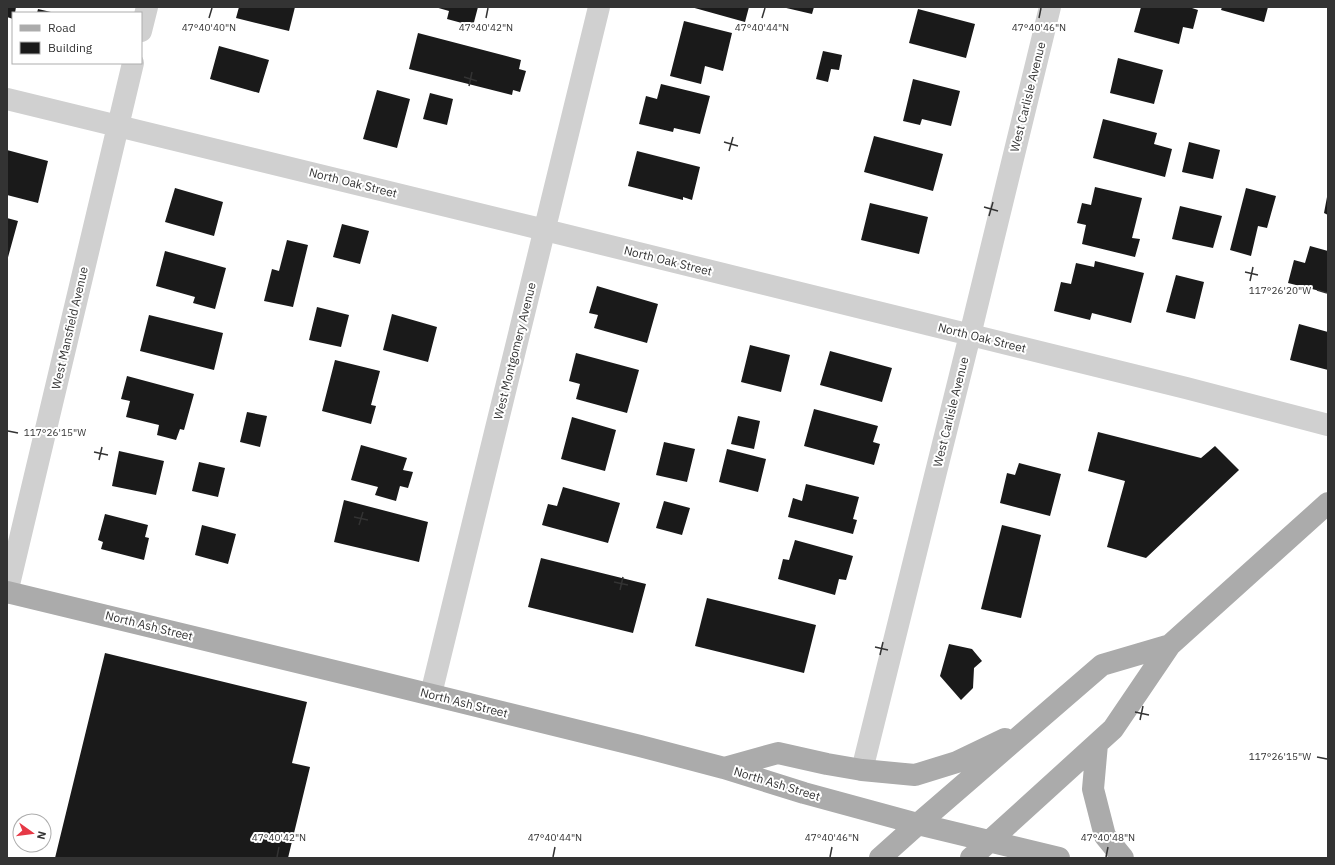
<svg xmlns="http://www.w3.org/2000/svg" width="1335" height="865" font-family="'IBM Plex Sans',sans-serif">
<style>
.building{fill:#1a1a1a}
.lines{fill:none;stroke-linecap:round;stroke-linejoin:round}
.minor{stroke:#d0d0d0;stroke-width:22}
.primary{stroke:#ababab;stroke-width:22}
.ticks{fill:none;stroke:#333;stroke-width:1.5}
.labels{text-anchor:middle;stroke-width:4;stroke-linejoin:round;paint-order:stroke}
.street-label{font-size:12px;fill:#333;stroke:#fff}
.ticks-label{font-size:10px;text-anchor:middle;fill:#333;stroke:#fff;stroke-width:4;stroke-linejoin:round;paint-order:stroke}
</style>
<rect width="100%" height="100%" fill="#fff"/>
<!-- building -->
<path class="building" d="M 7,7 L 16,7 L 15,13 L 13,13 L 13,19 L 7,17 Z
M 239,7 L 295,7 L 289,31 L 236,18 Z
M 435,7 L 478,7 L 473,26 L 447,19 L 449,11 Z
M 691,7 L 749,7 L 745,22 Z
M 782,7 L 814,7 L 812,14 Z
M 1141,7 L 1189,7 L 1198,10 L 1193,29 L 1183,27 L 1179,44 L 1134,32 Z
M 1222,7 L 1268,7 L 1264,22 L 1221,10 Z
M 38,9 L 51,12 L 50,13 L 37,13 Z
M 918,9 L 975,24 L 966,58 L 909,43 Z
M 684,21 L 732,33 L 723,71 L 705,66 L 701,84 L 670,76 Z
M 418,33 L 521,60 L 519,69 L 526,71 L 520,92 L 513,90 L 512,95 L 409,69 Z
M 219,46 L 269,60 L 259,93 L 210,79 Z
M 823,51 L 842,55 L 839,70 L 831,69 L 828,82 L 816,79 Z
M 1118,58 L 1163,70 L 1154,104 L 1110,93 Z
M 913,79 L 960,91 L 951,126 L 922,119 L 920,125 L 903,121 Z
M 661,84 L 710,96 L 700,134 L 674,128 L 673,132 L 639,124 L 646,96 L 657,99 Z
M 377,90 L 410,99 L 397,148 L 363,139 Z
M 430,93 L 453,99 L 447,125 L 423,119 Z
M 1103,119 L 1157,133 L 1154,144 L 1172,149 L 1165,177 L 1093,158 Z
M 874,136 L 943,154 L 933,191 L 864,172 Z
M 1189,142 L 1220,150 L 1213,179 L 1182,172 Z
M 7,150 L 48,161 L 38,203 L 7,195 Z
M 637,151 L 700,167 L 692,200 L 683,197 L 683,200 L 628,186 Z
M 1095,187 L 1142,198 L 1132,238 L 1140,239 L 1135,257 L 1082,244 L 1086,225 L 1077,223 L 1082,203 L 1091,205 Z
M 175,188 L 223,202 L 214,236 L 165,222 Z
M 1246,188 L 1276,196 L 1267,228 L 1258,226 L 1251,256 L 1230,250 Z
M 1327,197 L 1328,197 L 1328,215 L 1324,213 Z
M 870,203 L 928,217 L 919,254 L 861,240 Z
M 1180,206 L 1222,216 L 1213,248 L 1172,239 Z
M 7,218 L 18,221 L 7,261 Z
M 342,224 L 369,231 L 360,264 L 333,257 Z
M 287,240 L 308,245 L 293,307 L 264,301 L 272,269 L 279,271 Z
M 1310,246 L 1328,251 L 1328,293 L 1288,283 L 1294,260 L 1305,263 Z
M 165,251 L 226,268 L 215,309 L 193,303 L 195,297 L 156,286 Z
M 1095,261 L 1144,273 L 1131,323 L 1092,313 L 1090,320 L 1054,311 L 1061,282 L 1071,284 L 1076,263 L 1094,267 Z
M 1176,275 L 1204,282 L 1195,319 L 1166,312 Z
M 597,286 L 658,304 L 647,343 L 594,328 L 598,315 L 589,313 Z
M 317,307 L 349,315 L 341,347 L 309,340 Z
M 392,314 L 437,327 L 428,362 L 383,350 Z
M 149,315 L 223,333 L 214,370 L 140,351 Z
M 1299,324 L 1328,332 L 1328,370 L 1290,360 Z
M 750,345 L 790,355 L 781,392 L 741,382 Z
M 830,351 L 892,368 L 882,402 L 820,385 Z
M 576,353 L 639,370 L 627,413 L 576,399 L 580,384 L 569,381 Z
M 335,360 L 380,371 L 371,405 L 376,406 L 371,424 L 322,411 Z
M 127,376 L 194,394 L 184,430 L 180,429 L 176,440 L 157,435 L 159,425 L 126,417 L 130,401 L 121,399 Z
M 814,409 L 878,426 L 873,442 L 880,444 L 874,465 L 804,446 Z
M 247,412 L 267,416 L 260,447 L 240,442 Z
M 738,416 L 760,421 L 754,449 L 731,444 Z
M 572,417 L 616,430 L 605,471 L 561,459 Z
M 1098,432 L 1201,458 L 1215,446 L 1239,470 L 1146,558 L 1107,547 L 1125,481 L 1088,471 Z
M 664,442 L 695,449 L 687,482 L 656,475 Z
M 361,445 L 407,458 L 403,470 L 413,472 L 408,488 L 400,486 L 396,501 L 375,495 L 378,487 L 351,480 Z
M 727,449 L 766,459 L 758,492 L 719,482 Z
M 119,451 L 164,461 L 156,495 L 112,486 Z
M 199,462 L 225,468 L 218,497 L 192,491 Z
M 1019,463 L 1061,474 L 1050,516 L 1000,503 L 1007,473 L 1015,475 Z
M 806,484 L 859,497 L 853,519 L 857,520 L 853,534 L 788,517 L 793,498 L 802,501 Z
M 563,487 L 620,503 L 608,543 L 542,525 L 548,504 L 557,506 Z
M 344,500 L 428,522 L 419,562 L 334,542 Z
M 664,501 L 690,508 L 682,535 L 656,528 Z
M 105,514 L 148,525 L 145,537 L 149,538 L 144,560 L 101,549 L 103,542 L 98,540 Z
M 202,525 L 236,534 L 228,564 L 195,555 Z
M 1002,525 L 1041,535 L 1021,618 L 981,609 Z
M 795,540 L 853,556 L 846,580 L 839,579 L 835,595 L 778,579 L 783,559 L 789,560 Z
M 541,558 L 646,584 L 633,633 L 528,607 Z
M 707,598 L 816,625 L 804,673 L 695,646 Z
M 949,644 L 972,649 L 982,661 L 974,668 L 973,688 L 961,700 L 940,676 Z
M 105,653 L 307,702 L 292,763 L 310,767 L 288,858 L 55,858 Z"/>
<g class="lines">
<!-- minor -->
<path class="minor" d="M 141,31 L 147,7
M 7,99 L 545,230 L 1186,388 L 1328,425
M 7,593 L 133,63
M 431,694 L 599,7
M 862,770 L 970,335 L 1050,7"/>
<!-- primary -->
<path class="primary" d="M 7,592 L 359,677 L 640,746 L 724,768 L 804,793 L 918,824 L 1059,858
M 1097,744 L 1093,789 L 1105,836 L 1123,858
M 724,768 L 778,753 L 827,764 L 862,770 L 915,775 L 957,762 L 1005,739
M 880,858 L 918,824 L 1102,665 L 1170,645
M 971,858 L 1113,729 L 1170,645 L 1328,503"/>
</g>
<!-- ticks -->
<path class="ticks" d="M 209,18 L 212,8M 486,18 L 488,8M 762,18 L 765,8M 1039,18 L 1041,8M 464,77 L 477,81M 469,86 L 472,72M 724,142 L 738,146M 729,151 L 733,137M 984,207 L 998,211M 989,216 L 993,202M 1245,272 L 1258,275M 1250,281 L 1253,267M 1317,290 L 1327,293M 8,431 L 18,433M 94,452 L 108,455M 99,460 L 102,447M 354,517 L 368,520M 359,525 L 363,512M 614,582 L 628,585M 620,590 L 623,577M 875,647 L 888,650M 880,655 L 883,642M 1135,712 L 1149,715M 1140,720 L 1143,706M 1317,757 L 1327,759M 277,857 L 279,847M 553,857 L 555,847M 830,857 L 832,847M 1106,857 L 1108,847"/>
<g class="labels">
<!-- street labels -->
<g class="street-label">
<text transform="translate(1028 97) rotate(-76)" y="4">West Carlisle Avenue</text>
<text transform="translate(353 183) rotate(14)" y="4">North Oak Street</text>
<text transform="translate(668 261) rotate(14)" y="4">North Oak Street</text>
<text transform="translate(70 328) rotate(-77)" y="4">West Mansfield Avenue</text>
<text transform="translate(982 338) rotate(14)" y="4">North Oak Street</text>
<text transform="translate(515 351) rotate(-76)" y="4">West Montgomery Avenue</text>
<text transform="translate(951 412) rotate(-76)" y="4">West Carlisle Avenue</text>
<text transform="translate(149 626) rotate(14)" y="4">North Ash Street</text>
<text transform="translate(464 703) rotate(14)" y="4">North Ash Street</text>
<text transform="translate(777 784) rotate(17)" y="4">North Ash Street</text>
</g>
</g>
<g class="ticks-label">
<text x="486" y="31">47°40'42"N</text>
<text x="762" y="31">47°40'44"N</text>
<text x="1039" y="31">47°40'46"N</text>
<text x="209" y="31">47°40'40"N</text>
<text x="1280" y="294">117°26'20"W</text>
<text x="55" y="436">117°26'15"W</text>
<text x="1280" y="760">117°26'15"W</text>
<text x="279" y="841">47°40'42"N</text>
<text x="555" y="841">47°40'44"N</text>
<text x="832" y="841">47°40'46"N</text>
<text x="1108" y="841">47°40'48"N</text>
</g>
<!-- border -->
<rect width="1335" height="865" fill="none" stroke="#333333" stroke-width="16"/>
<!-- legend -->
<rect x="12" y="12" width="130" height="52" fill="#ffffff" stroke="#adadad"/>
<rect x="20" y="25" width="20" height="6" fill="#ababab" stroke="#adadad"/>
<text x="48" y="32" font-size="12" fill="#333333">Road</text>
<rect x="20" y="42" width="20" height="12" fill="#1a1a1a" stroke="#adadad"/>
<text x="48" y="52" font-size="12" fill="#333333">Building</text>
<!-- north arrow -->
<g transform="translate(32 833) rotate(104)"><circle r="19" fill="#ffffff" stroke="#adadad"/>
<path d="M0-3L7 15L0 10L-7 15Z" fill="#e63946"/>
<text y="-6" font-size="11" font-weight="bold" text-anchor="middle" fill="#333333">N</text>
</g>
</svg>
